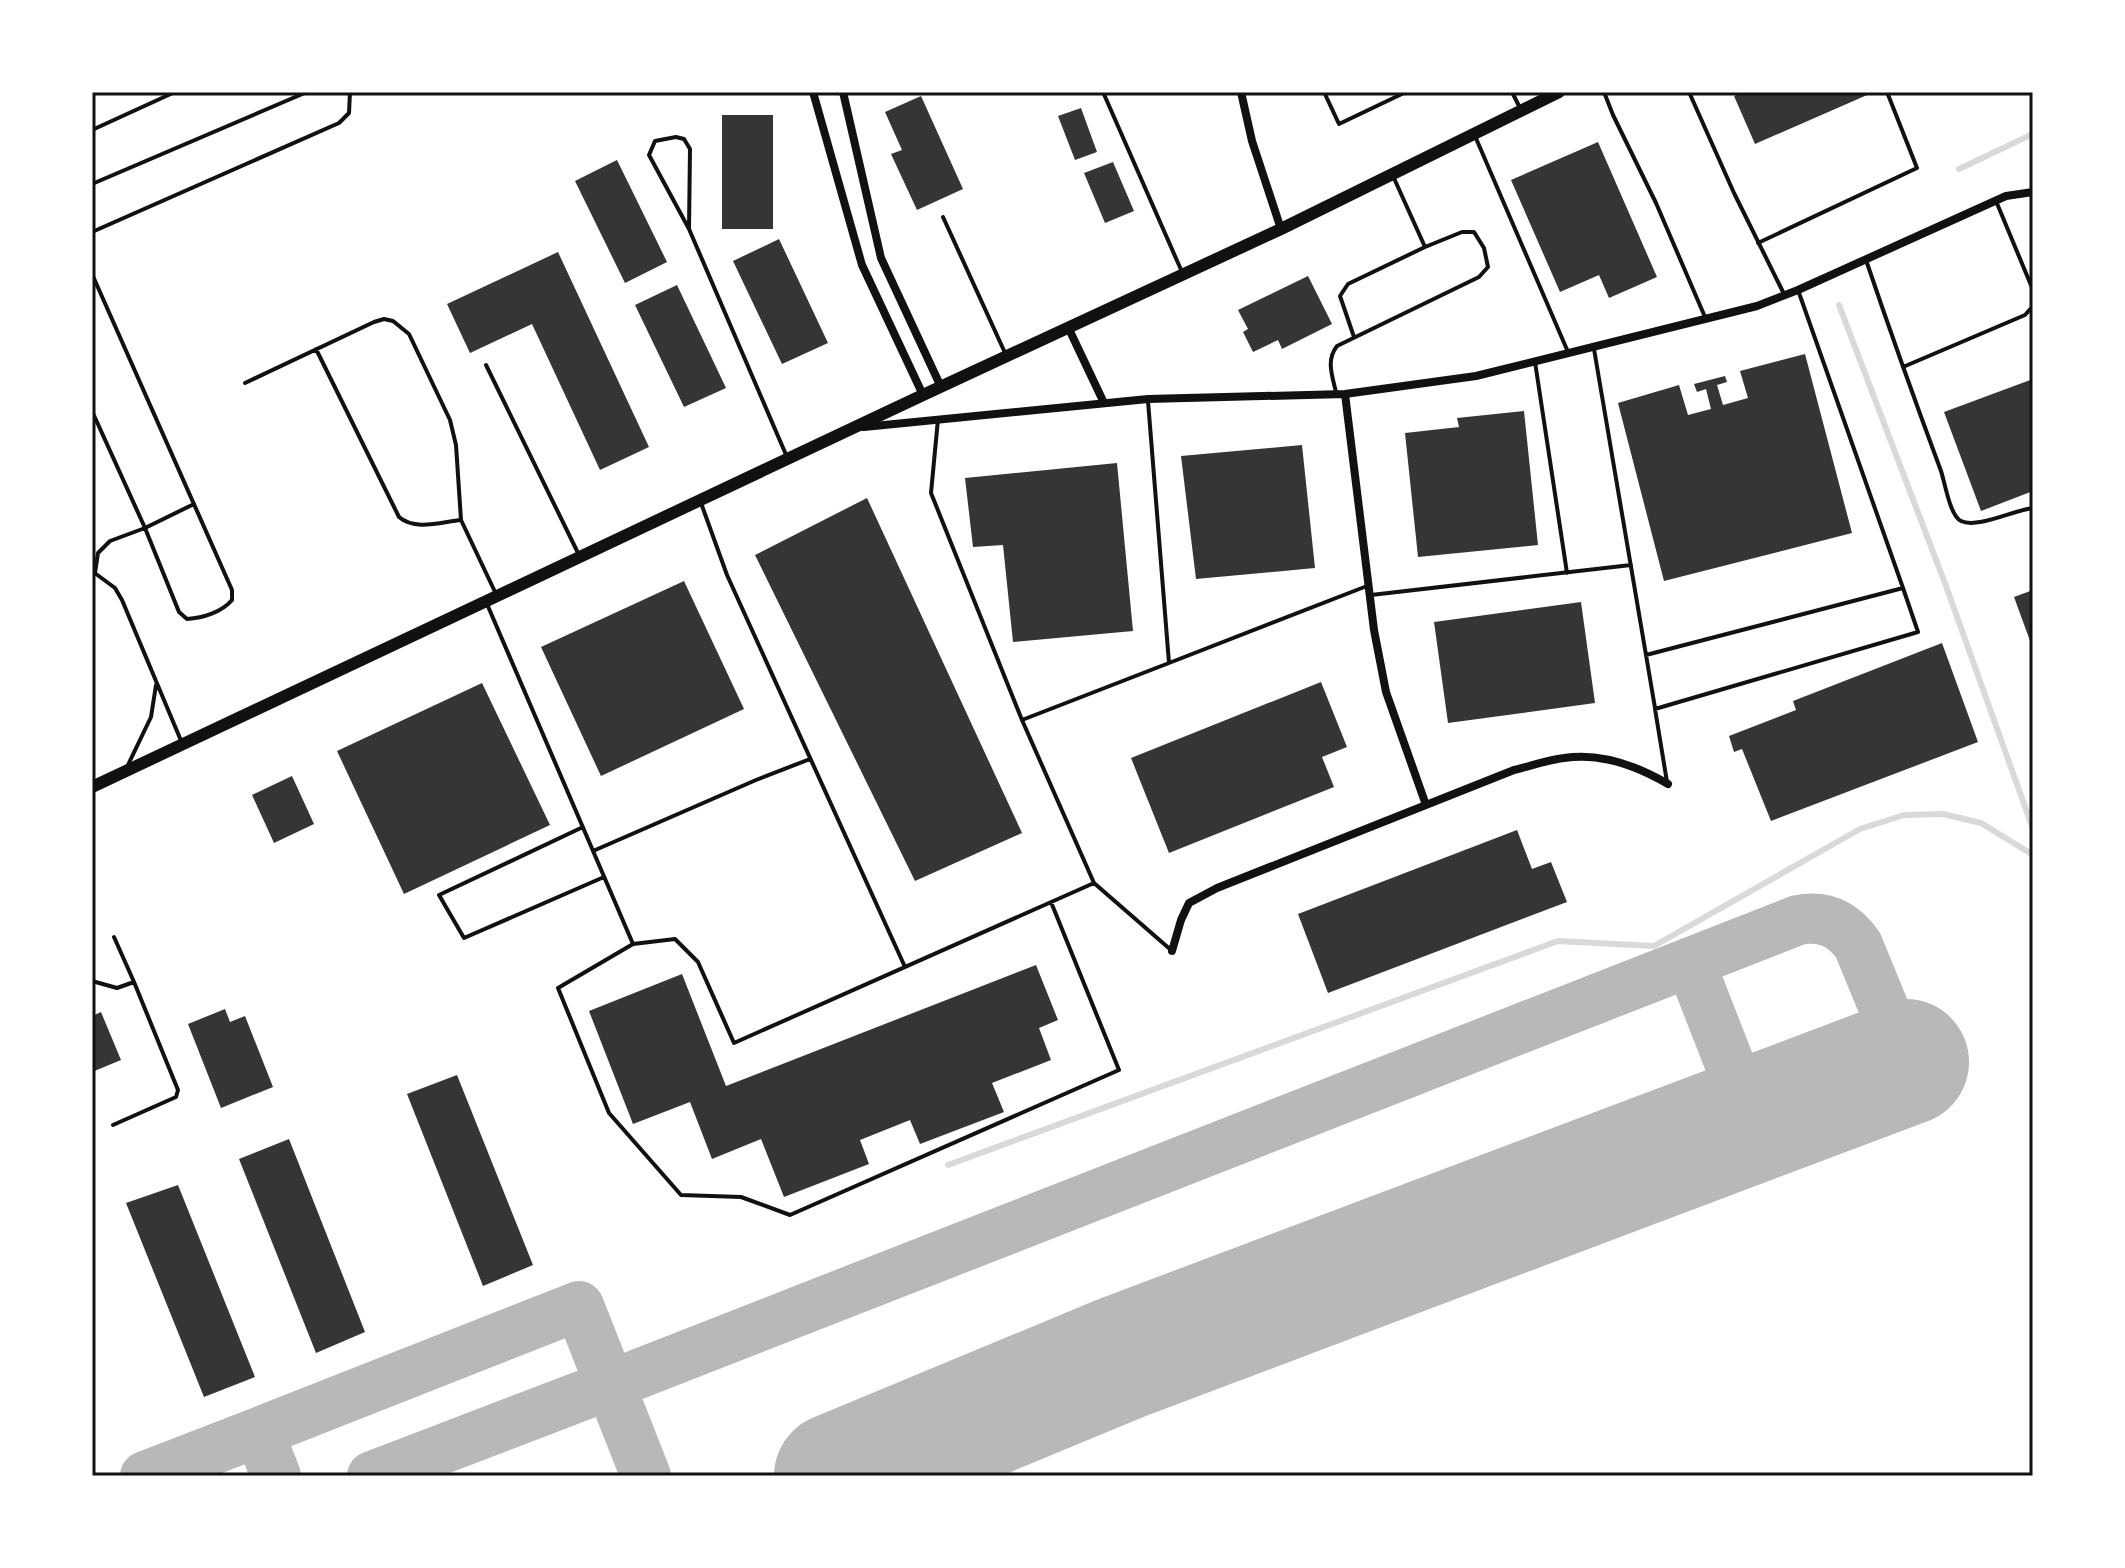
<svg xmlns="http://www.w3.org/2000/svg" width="2125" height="1568" font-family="'Source Sans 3',sans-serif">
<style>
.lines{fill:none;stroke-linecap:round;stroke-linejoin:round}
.stream{stroke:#d9d9d9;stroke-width:6}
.taxiway{stroke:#b8b8b8;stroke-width:50}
.runway{stroke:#b8b8b8;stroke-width:126}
.building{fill:#353535}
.service{stroke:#111;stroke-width:4}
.minor{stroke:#111;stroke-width:8}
.primary{stroke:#111;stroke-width:12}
.neatline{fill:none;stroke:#111;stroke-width:3}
</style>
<rect width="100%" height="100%" fill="#fff"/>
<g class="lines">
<!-- stream -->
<path class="stream" d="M 1959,169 L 2033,134
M 1839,305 L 1946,586 L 2033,829
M 948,1165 L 1558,941 L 1654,946 L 1860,829 L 1904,815 L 1943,814 L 1981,823 L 2033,855"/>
<!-- taxiway -->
<path class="taxiway" d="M 1690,962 L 1752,1121
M 145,1476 L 259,1432
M 276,1476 L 259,1432 L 579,1306 L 646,1476
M 372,1476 L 610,1385 L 1798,920 C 1824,915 1843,924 1858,945 L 1906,1062"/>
<!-- runway -->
<path class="runway" d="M 837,1476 L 1121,1358 L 1906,1062"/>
</g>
<!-- building -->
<path class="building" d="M 1744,92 L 1874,92 L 1755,144 L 1734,96 Z
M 921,96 L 963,189 L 917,210 L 891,154 L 902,150 L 885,112 Z
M 1081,108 L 1097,152 L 1075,160 L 1058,116 Z
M 722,115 L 773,115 L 773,229 L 722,229 Z
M 1598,142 L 1657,277 L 1609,298 L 1599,275 L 1560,292 L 1511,180 Z
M 617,160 L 667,262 L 625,283 L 575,181 Z
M 1113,162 L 1134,211 L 1105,223 L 1084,173 Z
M 779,239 L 828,343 L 782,364 L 733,261 Z
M 558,252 L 649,447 L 600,470 L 532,324 L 470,353 L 447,304 Z
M 1308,276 L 1332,324 L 1282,349 L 1278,340 L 1253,352 L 1243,332 L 1248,329 L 1238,310 Z
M 677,285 L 726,388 L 684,407 L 635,305 Z
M 1805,354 L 1852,533 L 1664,581 L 1618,403 L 1679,385 L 1688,415 L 1711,409 L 1706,389 L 1697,392 L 1694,384 L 1725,376 L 1727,382 L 1717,385 L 1723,405 L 1748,398 L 1740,371 Z
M 2033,379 L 2033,491 L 1981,511 L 1944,412 Z
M 1524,411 L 1538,545 L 1418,557 L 1405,433 L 1459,427 L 1457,418 Z
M 1302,445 L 1315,568 L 1196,579 L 1181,456 Z
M 1117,463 L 1133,631 L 1013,642 L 1003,545 L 973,547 L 965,478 Z
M 867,498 L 1022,833 L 915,881 L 755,555 Z
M 684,581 L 744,709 L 601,776 L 541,647 Z
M 2033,590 L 2033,649 L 2014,597 Z
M 1581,602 L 1595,703 L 1448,723 L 1434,622 Z
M 1942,643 L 1978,742 L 1771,821 L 1742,749 L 1734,752 L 1729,736 L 1796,710 L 1793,701 Z
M 1321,682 L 1347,747 L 1322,757 L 1334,787 L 1169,853 L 1131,758 Z
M 482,683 L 550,825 L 404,894 L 337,751 Z
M 292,776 L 314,824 L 274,843 L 252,795 Z
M 1517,830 L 1532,869 L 1551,862 L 1567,902 L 1328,993 L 1298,914 Z
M 1036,965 L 1058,1020 L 1039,1028 L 1051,1060 L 992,1083 L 1004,1112 L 920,1144 L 910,1120 L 860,1140 L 869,1164 L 784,1197 L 761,1139 L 712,1159 L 690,1102 L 633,1124 L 589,1011 L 682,974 L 726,1086 Z
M 225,1009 L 230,1022 L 245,1016 L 273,1087 L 221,1108 L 188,1024 Z
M 101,1012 L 121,1060 L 92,1072 L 92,1016 Z
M 457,1075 L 533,1265 L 483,1286 L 407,1094 Z
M 289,1139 L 365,1332 L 316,1353 L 239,1159 Z
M 178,1185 L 255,1377 L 204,1397 L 126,1203 Z"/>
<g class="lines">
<!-- service -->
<path class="service" d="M 1103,92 L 1182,272
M 1324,92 L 1339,124 L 1406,92
M 1512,92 L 1520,108
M 1604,92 L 1613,115 L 1656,203 L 1705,317
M 1689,92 L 1734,193 L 1784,294
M 92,130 L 175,92
M 1475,136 L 1568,352
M 1393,176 L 1425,247
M 92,184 L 307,92
M 1996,201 L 2033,290
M 943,217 L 1006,355
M 689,229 L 649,155 L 655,141 L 676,137 L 684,139 L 690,149 L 689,229 L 787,457
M 92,232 L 339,123 L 349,113 L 350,92
M 1758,243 L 1917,168 L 1887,92
M 1866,260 C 1890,331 1915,401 1941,471 C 1945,483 1950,516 1961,521 C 1977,529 2014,510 2033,508
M 92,274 L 232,590 L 232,600 C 222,612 203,618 187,619 L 179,612 L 145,528 L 110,541 L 98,553 L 95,573
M 1798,290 L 1903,588
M 316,349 L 399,517 C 415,531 441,522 461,520
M 1594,349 L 1646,655 L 1903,588 L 1918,632 L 1655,709 L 1667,782
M 1535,362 L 1567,573
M 486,365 L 579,555
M 1903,367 L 2025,315 L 2033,306 L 2033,291
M 245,383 L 374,322 L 384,319 L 393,321 L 409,334 L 450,420 L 456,445 L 461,520 L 496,594
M 1336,392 C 1332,375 1326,360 1337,346 L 1479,277 L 1488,267 L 1484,248 L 1474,232 L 1462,232 L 1425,247 L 1348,284 L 1340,296 L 1354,337
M 1148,401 L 1169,663 L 1367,586
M 92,411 L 145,528 L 194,504
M 701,503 L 727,575 L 905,967
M 92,571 L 115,588 L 122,600 L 182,743
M 1371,595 L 1631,565
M 487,604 L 633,944 L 675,939 L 698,962 L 734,1043 L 1094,883 L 1022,720 L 931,493 L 938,419
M 1646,655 L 1655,708
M 1022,720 L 1169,663
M 127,767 L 151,717 L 156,685
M 583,827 L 439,895 L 464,938 L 604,877
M 593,851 L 756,780 L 810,759
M 1094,883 L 1171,950
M 633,944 L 558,988 L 609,1113 L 681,1195 L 741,1197 L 790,1215 L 1119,1070 L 1051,902
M 92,981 L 117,988 L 134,982 L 114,937
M 113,1125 L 176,1097 L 178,1090 L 134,982"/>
<!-- minor -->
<path class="minor" d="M 813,92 L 862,265 L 923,395
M 843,92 L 881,258 L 941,387
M 1241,92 L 1252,141 L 1281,229
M 1068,327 L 1104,403
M 1345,394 L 1374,630 L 1386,692 L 1426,805
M 864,427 L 1148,399 L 1345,394 L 1476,376 L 1757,306 L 1798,290 L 2006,196 L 2033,192
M 1172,951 L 1181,920 L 1189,903 L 1217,888 L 1514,770 C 1531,766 1547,760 1564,758 C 1601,752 1637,766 1668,784"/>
<!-- primary -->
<path class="primary" d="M 92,787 L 923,395 L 1281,229 L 1559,92"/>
</g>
<!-- border -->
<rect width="2125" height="1568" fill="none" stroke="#ffffff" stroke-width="188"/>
<rect x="94" y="94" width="1937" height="1380" class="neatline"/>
</svg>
